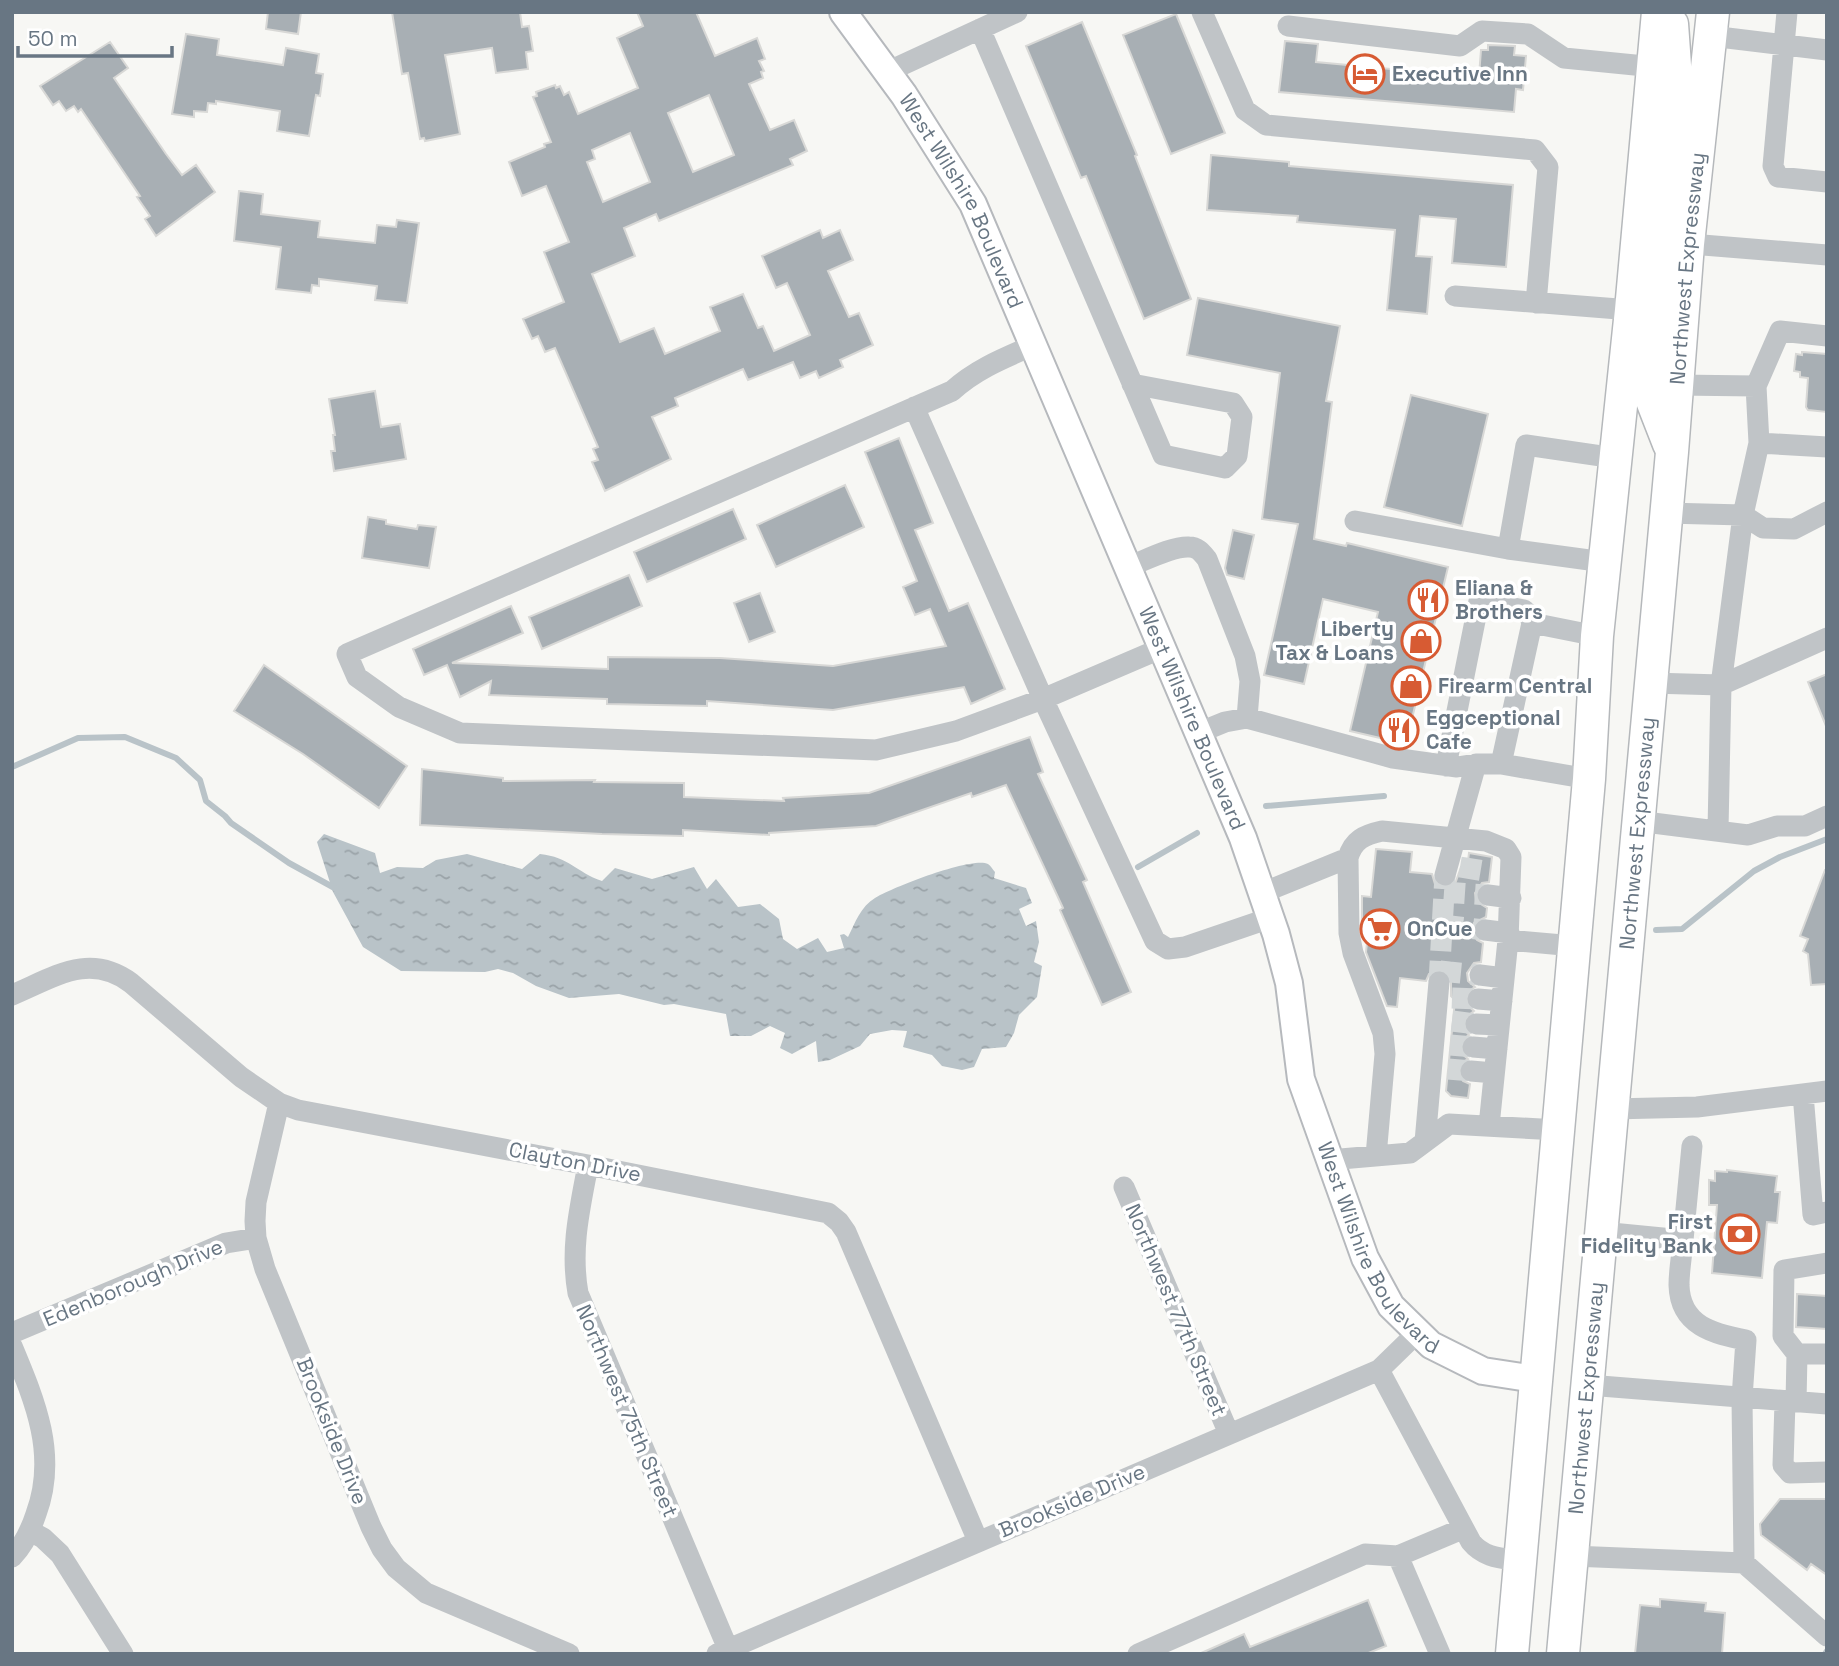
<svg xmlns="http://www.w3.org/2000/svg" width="1839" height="1666" font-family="'Space Grotesk',sans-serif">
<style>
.water{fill:url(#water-ripples)}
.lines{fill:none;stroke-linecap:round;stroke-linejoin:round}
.stream{stroke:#b9c3c8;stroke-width:6}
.building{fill:#a8afb4;stroke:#d8d8d6;stroke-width:2;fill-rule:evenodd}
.minor-tunnel{stroke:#d3d7d8;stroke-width:21;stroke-dasharray:21 10;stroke-linecap:butt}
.major-casing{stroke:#b6b9bd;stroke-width:30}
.highway-casing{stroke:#b5b8bb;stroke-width:35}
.minor{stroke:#c0c4c7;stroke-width:21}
.major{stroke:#fff;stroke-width:26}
.highway{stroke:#fff;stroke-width:32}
.labels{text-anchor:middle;stroke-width:7;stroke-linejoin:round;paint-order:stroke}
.poi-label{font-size:21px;font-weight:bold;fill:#687683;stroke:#fff;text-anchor:start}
.street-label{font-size:21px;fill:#687683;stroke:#fff}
</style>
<defs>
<pattern id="water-ripples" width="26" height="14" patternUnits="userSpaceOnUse" patternTransform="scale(1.75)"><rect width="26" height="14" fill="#b9c3c8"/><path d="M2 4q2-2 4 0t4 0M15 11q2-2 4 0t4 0" fill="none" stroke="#9aa3a8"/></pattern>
</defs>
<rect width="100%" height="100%" fill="#f7f7f4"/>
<!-- water -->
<path class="water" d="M 324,834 L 375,853 L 380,873 L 397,867 L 423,868 L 436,860 L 467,854 L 522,869 L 540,854 C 569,857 576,872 602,881 L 615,868 L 652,879 L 694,867 L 707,889 L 716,879 L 738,907 L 760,904 L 779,919 L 783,939 L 797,949 L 818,938 L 827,952 L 844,948 L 840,935 L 844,934 L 848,937 C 855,923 861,906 875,898 C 891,888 972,856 988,864 C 991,866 993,870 995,872 L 994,878 L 1026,888 L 1032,903 L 1019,909 L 1026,926 L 1036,921 L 1039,942 L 1034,962 L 1042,966 L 1037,997 L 1019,1015 L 1014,1033 L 1006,1047 L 982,1049 L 974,1067 L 962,1070 L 942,1066 L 932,1055 L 903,1047 L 907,1031 L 892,1030 L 870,1034 L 860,1046 L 830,1060 L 818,1062 L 816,1041 L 792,1054 L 780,1048 L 785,1033 L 770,1026 L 751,1036 L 730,1036 L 726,1014 L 674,1004 L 664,1005 L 619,994 L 569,998 L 536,986 L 513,973 L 498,969 L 485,972 L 401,971 L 363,947 L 333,892 L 317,842 Z"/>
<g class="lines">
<!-- stream -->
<path class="stream" d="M 12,767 L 78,738 L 125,737 L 176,758 L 200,780 L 206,801 L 225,816 L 231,823 L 289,863 L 340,891
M 1266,806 L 1384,796
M 1138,867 L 1197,833
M 1656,930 L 1682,929 L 1754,871 L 1780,857 L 1827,839
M 1825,1654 L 1827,1651"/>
</g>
<!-- building -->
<path class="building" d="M 268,12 L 301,12 L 298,34 L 266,29 Z
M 392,12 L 520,12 L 522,27 L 529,26 L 533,51 L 526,52 L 528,69 L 496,73 L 492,48 L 445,55 L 460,134 L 425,141 L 424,138 L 420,139 L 408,73 L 402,74 Z
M 637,12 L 696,12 L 715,56 L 757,38 L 765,59 L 759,61 L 764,71 L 761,72 L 763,78 L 749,84 L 770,130 L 794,120 L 807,151 L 790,159 L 793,165 L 659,221 L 656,214 L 624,228 L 635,256 L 592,274 L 620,342 L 654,328 L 665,354 L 720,331 L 710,307 L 743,294 L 758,328 L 763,326 L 774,351 L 810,335 L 787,283 L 776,288 L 762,256 L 820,230 L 823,238 L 840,230 L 853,260 L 828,271 L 849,317 L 859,313 L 873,345 L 840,360 L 843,367 L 819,378 L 816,371 L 800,378 L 793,362 L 748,380 L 743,369 L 675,398 L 678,406 L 652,417 L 671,459 L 605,491 L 592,462 L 598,460 L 593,449 L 598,447 L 555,348 L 545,352 L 538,336 L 532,339 L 523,319 L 564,302 L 544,252 L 569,242 L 546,186 L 522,196 L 509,162 L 545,147 L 544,144 L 551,142 L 533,97 L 537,96 L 536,92 L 555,85 L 556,88 L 560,86 L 564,95 L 569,92 L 578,114 L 638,88 L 617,38 L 643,26 ZM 709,95 L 734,155 L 693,172 L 668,113 ZM 630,133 L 650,182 L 603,202 L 587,162 L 595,159 L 592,150 Z
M 1176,14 L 1225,133 L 1171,154 L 1123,35 Z
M 1082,22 L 1137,155 L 1135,156 L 1191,299 L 1144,319 L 1086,176 L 1081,178 L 1026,46 Z
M 186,34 L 219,39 L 217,55 L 283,65 L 286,48 L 319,54 L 316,73 L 323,74 L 320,96 L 316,95 L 309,136 L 277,131 L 280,111 L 216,101 L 216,104 L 208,103 L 207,112 L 194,111 L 194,117 L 172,114 Z
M 1285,41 L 1318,44 L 1316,62 L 1391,69 L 1392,67 L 1479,76 L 1481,50 L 1488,50 L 1488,45 L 1515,46 L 1514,55 L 1526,56 L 1523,90 L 1516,89 L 1514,112 L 1279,92 Z
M 110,42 L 128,68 L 114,78 L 166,154 L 182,175 L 196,165 L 215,192 L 156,236 L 145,219 L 150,216 L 137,197 L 140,196 L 81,109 L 78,112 L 74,106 L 66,111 L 59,101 L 53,105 L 40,86 Z
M 1211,155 L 1289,162 L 1289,166 L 1513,185 L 1506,267 L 1452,263 L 1456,219 L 1420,216 L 1416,256 L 1432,257 L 1427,314 L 1387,310 L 1395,230 L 1297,222 L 1298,216 L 1207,210 Z
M 239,191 L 263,194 L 261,214 L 320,221 L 318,237 L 375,243 L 377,225 L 396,227 L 397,220 L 419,223 L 407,303 L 375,300 L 377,286 L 319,279 L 319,286 L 312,285 L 311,293 L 276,289 L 281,247 L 234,241 Z
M 1198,298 L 1340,326 L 1326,401 L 1332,402 L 1314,539 L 1346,546 L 1347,543 L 1448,567 L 1406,744 L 1350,731 L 1378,612 L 1323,599 L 1304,684 L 1264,675 L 1298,524 L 1262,519 L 1280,373 L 1187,355 Z
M 1802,352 L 1827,354 L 1827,412 L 1808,410 L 1806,407 L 1808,378 L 1800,377 L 1800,372 L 1794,371 L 1796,354 L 1802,355 Z
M 375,391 L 381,427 L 400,424 L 406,459 L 334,471 L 331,451 L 335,451 L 333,435 L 335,435 L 329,399 Z
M 1411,395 L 1488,414 L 1462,526 L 1384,507 Z
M 899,438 L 933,523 L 915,530 L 949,611 L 968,603 L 1005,689 L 971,704 L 964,687 L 833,710 L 707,701 L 707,706 L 607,704 L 607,699 L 489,695 L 491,681 L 460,697 L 447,665 L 424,675 L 413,649 L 511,606 L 523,633 L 452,663 L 608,669 L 608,657 L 720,658 L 833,666 L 946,646 L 930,609 L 915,615 L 903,587 L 917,581 L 865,452 Z
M 845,485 L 864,527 L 776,567 L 757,525 Z
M 733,509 L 746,539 L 647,582 L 634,552 Z
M 368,517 L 386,520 L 386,524 L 417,529 L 418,525 L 436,527 L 429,568 L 362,558 Z
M 1233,530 L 1254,535 L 1244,579 L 1227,575 L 1225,568 Z
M 629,575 L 642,606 L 542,649 L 529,617 Z
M 760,593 L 775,632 L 749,642 L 734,603 Z
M 264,665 L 407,766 L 379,808 L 303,754 L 234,711 Z
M 1827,674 L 1827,726 L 1826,726 L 1808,682 Z
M 1030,737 L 1043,772 L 1038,774 L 1087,880 L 1083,882 L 1131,992 L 1102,1005 L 1060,910 L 1063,908 L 1006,785 L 972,797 L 971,793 L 876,826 L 769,833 L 769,835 L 683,830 L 683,836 L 602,834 L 420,825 L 422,769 L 503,778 L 503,781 L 595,780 L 594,782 L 684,783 L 684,797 L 784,801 L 783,798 L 869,793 Z
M 1376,849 L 1412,852 L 1410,872 L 1432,874 L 1435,884 L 1442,888 L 1449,887 L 1455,884 L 1461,867 L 1468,861 L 1469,853 L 1492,857 L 1489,882 L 1482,883 L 1475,893 L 1476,901 L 1487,908 L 1486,917 L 1474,923 L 1473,934 L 1477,940 L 1483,943 L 1481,962 L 1474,963 L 1467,973 L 1468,981 L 1475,987 L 1467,992 L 1466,1004 L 1474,1011 L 1465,1018 L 1464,1029 L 1469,1035 L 1463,1039 L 1460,1045 L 1461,1053 L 1468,1059 L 1461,1063 L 1458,1071 L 1463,1081 L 1470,1084 L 1468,1098 L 1451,1096 L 1446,1091 L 1455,1000 L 1451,996 L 1451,976 L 1439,969 L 1429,974 L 1426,981 L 1400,978 L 1397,1007 L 1387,1006 L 1366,952 L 1368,934 L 1362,932 L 1362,896 L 1371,897 Z
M 1825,870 L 1827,870 L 1827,984 L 1811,985 L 1808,954 L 1803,951 L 1808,939 L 1800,936 Z
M 1727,1170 L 1777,1176 L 1775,1192 L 1780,1192 L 1777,1223 L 1767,1222 L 1762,1278 L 1712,1273 L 1717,1205 L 1709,1205 L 1709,1180 L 1715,1181 L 1715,1171 L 1727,1172 Z
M 1797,1294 L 1827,1296 L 1827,1329 L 1796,1327 Z
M 1780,1499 L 1827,1499 L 1827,1575 L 1811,1564 L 1807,1570 L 1761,1535 L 1760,1524 Z
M 1660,1599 L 1706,1603 L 1705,1611 L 1725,1613 L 1722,1654 L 1635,1654 L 1640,1605 L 1660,1607 Z
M 1368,1600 L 1386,1646 L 1366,1654 L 1199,1654 L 1244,1634 L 1250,1647 Z"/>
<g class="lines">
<!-- minor-tunnel -->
<path class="minor-tunnel" d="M 1460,867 L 1490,872
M 1444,892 L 1488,895
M 1442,925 L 1485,930
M 1440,971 L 1480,975
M 1439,982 L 1445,875
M 1452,998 L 1478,999
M 1452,1021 L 1476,1024
M 1450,1045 L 1473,1047
M 1448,1069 L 1471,1071"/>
<!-- major casing -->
<g class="major-casing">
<g id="major">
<path id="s1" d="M 843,12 L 904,95 L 973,204 L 1243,838 L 1276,934 L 1289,983 L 1301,1079 L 1365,1258 L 1391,1306 L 1431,1345 L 1483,1371 L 1535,1379"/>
</g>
</g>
<!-- highway casing -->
<g class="highway-casing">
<g id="highway">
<path d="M 1669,444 L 1651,398 L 1678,107 L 1672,24"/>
<path d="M 1512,1654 L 1589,779 L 1597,636 L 1631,310 L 1658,12"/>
<path id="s2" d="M 1563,1654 L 1672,452 L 1688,244 L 1713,12"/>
</g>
</g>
<!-- minor -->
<path class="minor" d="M 1202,12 L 1245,110 L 1266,125 L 1535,150 L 1548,167 L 1536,303
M 1787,12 L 1773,166 L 1778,177 L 1827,182
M 1288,26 L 1460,46 L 1482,31 L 1528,34 L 1564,58 L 1665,68
M 980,29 L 1163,455 L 1225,468 L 1237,456 L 1242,417 L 1233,403 L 1132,384
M 1711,36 L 1827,50
M 887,72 L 1017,12
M 1678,243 L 1827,255
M 1455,296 L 1631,310
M 1034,345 C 1004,358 976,369 952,391 L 347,654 L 357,677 L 399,707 L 460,733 L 876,750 L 956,731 L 1043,699 L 1162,648
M 1677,385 L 1756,386
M 914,407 L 1043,699 L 1155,941 L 1168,949 L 1185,947 L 1270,918
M 1759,443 L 1827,447
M 1666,513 L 1743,515 L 1763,528 L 1794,529 L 1827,512
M 1355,521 L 1508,549 L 1604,562
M 1508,549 L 1526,445 L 1615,458
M 1128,567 C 1144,561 1172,546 1189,547 C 1198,547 1202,553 1207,559 L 1245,656 L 1250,681 L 1247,718
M 1651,683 L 1721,685 L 1827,638
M 1198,733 L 1225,722 L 1247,718 L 1393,758 L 1457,767 L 1476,764
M 1501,764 L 1532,623 L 1597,636
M 1446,766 L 1479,601 L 1524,610 L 1529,615 L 1532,623
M 1637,821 L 1748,835 L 1777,826 L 1805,826 L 1827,816
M 1718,830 L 1721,685 L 1743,515 L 1759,443 L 1756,386 L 1780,331 L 1827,336
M 1348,858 L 1349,933 L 1353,953 L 1383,1033 L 1385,1054 L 1376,1156
M 1445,875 L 1476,764 L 1501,764 L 1589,779
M 1262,893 L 1348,858 C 1353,840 1364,835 1382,831 L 1486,841 L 1506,849 L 1511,857 L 1508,940
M 1488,895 L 1511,898
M 1485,930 L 1509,933
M 1480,975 L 1504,978
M 12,995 C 55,977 89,952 131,983 L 241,1077 L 279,1103 L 298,1110 L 588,1165 L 828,1213 L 839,1222 L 846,1232 L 978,1541
M 1478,999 L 1502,1001
M 1476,1024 L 1499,1025
M 1473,1047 L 1497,1049
M 1471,1071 L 1494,1073
M 1803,1094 L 1813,1215 L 1827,1212
M 279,1103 L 256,1202 L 255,1221 L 256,1238 L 265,1269 L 371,1527 L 382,1549 L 396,1568 L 426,1593 L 569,1654
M 1612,1109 L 1697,1107 L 1827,1091
M 1489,1126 L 1508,940 L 1574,946
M 1425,1142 L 1439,982
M 1329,1160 L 1410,1153 L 1449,1124 L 1558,1130
M 588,1165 C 580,1208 570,1248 578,1293 L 728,1649
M 1124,1187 L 1229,1434
M 1601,1232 L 1683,1240 L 1692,1146
M 1683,1240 C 1682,1255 1679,1270 1679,1285 C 1680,1326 1714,1334 1746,1340 L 1742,1398 L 1744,1563 L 1827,1636
M 12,1333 L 226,1243 L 256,1238
M 12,1346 C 35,1401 58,1455 36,1514 C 31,1529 24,1545 12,1557
M 1797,1354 L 1827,1354
M 1379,1370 L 1471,1542 C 1484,1558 1501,1558 1521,1561
M 1588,1385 L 1827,1404
M 1785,1402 L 1783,1465 L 1790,1473 L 1827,1472
M 1796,1402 L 1797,1354 L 1783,1336 L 1784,1270 L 1827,1263
M 30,1531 L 43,1538 L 60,1554 L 123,1654
M 1572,1556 L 1744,1563
M 717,1654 L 1379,1370 L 1417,1333
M 1138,1654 L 1365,1554 L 1398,1556
M 1440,1654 L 1398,1556 L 1462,1529"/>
<!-- major -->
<use href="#major" class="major"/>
<!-- highway -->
<use href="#highway" class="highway"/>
</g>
<!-- icons -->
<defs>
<g id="hotel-ring" transform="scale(2.0125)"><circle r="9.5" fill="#fff" stroke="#d75b33" stroke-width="1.5"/><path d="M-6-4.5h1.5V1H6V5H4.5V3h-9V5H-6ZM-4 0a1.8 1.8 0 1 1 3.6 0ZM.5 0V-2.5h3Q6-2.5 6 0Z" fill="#d75b33"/></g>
<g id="restaurant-ring" transform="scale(2.0125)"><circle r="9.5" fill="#fff" stroke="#d75b33" stroke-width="1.5"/><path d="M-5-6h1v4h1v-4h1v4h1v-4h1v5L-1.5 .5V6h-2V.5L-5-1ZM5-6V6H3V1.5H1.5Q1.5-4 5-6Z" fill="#d75b33"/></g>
<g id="shop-ring" transform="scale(2.0125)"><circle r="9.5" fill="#fff" stroke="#d75b33" stroke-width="1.5"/><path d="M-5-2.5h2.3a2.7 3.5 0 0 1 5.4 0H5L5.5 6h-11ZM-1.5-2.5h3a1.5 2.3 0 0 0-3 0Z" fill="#d75b33"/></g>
<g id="supermarket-ring" transform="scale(2.0125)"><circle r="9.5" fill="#fff" stroke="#d75b33" stroke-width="1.5"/><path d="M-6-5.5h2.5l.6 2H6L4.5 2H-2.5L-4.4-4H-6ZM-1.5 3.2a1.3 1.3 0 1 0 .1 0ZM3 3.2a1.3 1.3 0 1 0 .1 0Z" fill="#d75b33"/></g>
<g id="bank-ring" transform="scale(2.0125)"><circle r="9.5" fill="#fff" stroke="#d75b33" stroke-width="1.5"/><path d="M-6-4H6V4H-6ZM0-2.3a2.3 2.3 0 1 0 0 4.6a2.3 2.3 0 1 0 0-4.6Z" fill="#d75b33"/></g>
</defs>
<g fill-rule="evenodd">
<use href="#hotel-ring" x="1365" y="74"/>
<use href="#restaurant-ring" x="1428" y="600"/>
<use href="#shop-ring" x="1421" y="641"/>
<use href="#shop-ring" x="1411" y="686"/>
<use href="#restaurant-ring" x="1399" y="730"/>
<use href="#supermarket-ring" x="1380" y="929"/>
<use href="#bank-ring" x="1740" y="1234"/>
</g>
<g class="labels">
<!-- poi labels -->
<g class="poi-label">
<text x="1392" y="81">Executive Inn</text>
<text x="1455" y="595">Eliana &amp;<tspan x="1455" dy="24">Brothers</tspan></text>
<text x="1394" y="636" text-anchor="end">Liberty<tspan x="1394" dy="24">Tax &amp; Loans</tspan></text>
<text x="1438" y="693">Firearm Central</text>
<text x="1426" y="725">Eggceptional<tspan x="1426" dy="24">Cafe</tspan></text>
<text x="1407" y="936">OnCue</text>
<text x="1713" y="1229" text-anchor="end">First<tspan x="1713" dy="24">Fidelity Bank</tspan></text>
</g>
<!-- street labels -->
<g class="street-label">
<text dy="7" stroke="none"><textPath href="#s1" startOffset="224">West Wilshire Boulevard</textPath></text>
<text dy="7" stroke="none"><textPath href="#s2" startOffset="1391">Northwest Expressway</textPath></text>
<text dy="7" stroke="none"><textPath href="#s1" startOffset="791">West Wilshire Boulevard</textPath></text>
<text dy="7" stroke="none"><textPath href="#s2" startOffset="824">Northwest Expressway</textPath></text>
<text transform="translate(575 1162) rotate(11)" y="7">Clayton Drive</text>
<text dy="7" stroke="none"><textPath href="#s1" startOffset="1358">West Wilshire Boulevard</textPath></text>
<text transform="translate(133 1283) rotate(-23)" y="7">Edenborough Drive</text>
<text transform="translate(1176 1310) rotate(67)" y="7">Northwest 77th Street</text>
<text dy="7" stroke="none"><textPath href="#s2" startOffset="257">Northwest Expressway</textPath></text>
<text transform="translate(627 1411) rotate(67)" y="7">Northwest 75th Street</text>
<text transform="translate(332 1431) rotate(68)" y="7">Brookside Drive</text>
<text transform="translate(1072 1501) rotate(-23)" y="7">Brookside Drive</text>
</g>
</g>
<!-- border -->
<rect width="1839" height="1666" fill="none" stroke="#687683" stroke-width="28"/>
<!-- scale -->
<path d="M18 46v10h154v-10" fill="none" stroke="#687683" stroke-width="3.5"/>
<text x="28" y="46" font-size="21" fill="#687683" stroke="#ffffff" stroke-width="5" paint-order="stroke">50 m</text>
</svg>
